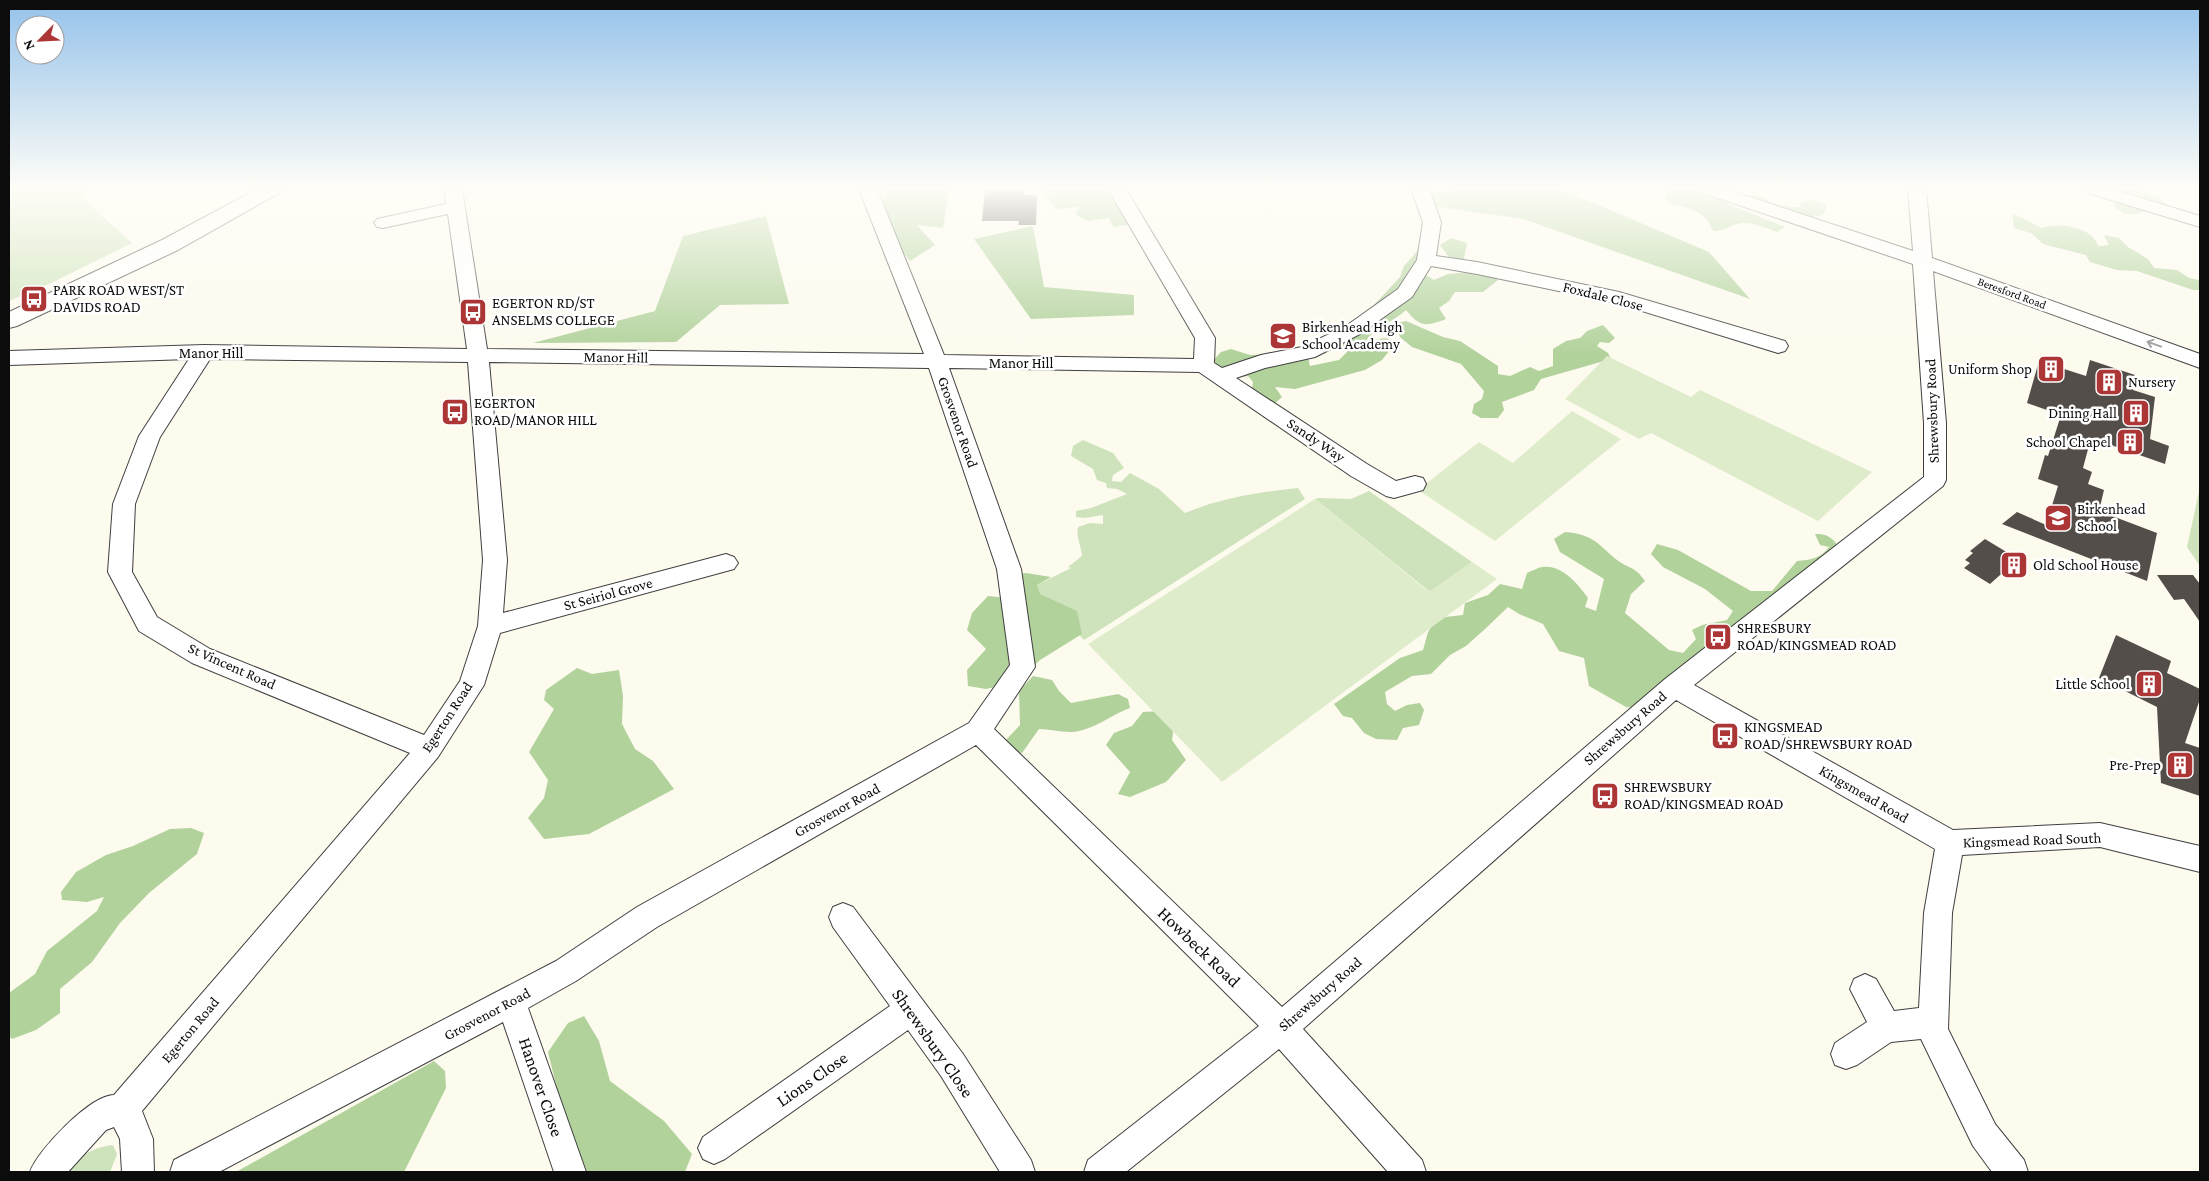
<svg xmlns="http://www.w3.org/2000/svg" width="2209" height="1181" font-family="'Crimson Pro',serif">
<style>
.green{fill:#cee3bb}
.forest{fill:#b2d29c}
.pitch{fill:#dfeccc}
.building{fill:#544e4a}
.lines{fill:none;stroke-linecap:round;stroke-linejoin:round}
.minor-casing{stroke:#3f3f3f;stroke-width:2}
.tertiary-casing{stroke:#3f3f3f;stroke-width:2}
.minor{fill:#fff;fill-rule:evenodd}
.tertiary{fill:#fff;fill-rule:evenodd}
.oneway{stroke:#9e9e9e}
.labels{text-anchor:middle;stroke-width:5;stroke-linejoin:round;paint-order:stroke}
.far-street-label{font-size:12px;fill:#0c0c0c;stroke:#fff}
.poi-label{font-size:15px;fill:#0c0c0c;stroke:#fff;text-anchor:start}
.street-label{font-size:15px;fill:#0c0c0c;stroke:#fff}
.near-street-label{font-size:18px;fill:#0c0c0c;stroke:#fff}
</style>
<rect width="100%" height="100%" fill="#fdfaee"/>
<!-- green -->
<path class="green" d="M 9,189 L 89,189 L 79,195 L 132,243 L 51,283 L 9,301 Z
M 1083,440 L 1113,453 L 1124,468 L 1113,475 L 1112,481 L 1121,482 L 1130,473 L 1159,489 L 1185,513 C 1221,498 1260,492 1298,488 L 1305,499 L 1084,640 L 1033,587 L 1071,568 L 1068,567 L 1082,556 C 1081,545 1076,538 1078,527 L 1090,523 L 1103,524 L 1103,515 L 1084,518 L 1076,517 L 1076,511 L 1091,508 L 1127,494 L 1117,489 L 1107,488 L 1106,483 L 1097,480 L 1093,469 L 1071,456 L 1073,446 Z
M 2200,487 L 2200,566 L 2187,547 Z
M 1369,491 L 1472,562 L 1430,592 L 1315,499 L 1318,498 L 1351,499 Z
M 113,1145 L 117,1154 L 110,1172 L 68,1172 C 82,1155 90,1148 113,1145 Z"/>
<!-- forest -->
<path class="forest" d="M 885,189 L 949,189 L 943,228 L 917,225 L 935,245 L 910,261 L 903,252 L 883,203 Z
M 1042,189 L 1108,189 L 1128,225 L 1114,227 L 1108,218 L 1087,221 L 1075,214 L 1080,207 L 1056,209 Z
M 1469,189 L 1547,189 L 1570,193 L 1709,252 L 1750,299 L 1523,219 L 1432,206 L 1427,194 Z
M 1667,189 L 1691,189 L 1785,227 L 1777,232 C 1765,228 1750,220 1737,224 C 1726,227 1729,230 1714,231 C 1710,227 1711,225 1708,221 C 1700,209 1678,206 1666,202 Z
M 2089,189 L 2132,189 L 2160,198 L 2168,207 L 2148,209 L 2137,214 L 2124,214 L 2116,208 L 2114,202 L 2107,195 Z
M 1754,194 L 1765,197 L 1770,203 L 1791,207 L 1799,207 L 1803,202 L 1813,200 L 1827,205 L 1823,215 L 1813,217 L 1816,223 L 1743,196 Z
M 2012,213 L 2042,228 C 2055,223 2077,226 2089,234 C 2093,236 2096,242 2099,246 L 2109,245 L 2104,235 L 2119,238 L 2128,247 L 2148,259 L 2154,268 L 2177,270 L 2189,278 L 2199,280 L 2200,278 L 2200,290 L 2193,290 L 2137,271 L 2117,270 L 2090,262 L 2086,255 L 2043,244 L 2031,233 L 2014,228 Z
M 766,216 L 789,304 L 720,305 L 676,342 L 533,343 L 655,311 L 683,236 Z
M 1033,226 L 1044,287 L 1134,295 L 1134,315 L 1031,319 L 974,239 Z
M 1451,238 L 1467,243 L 1464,259 L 1498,280 L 1483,292 L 1455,292 L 1449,301 L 1439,308 L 1446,319 C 1425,327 1420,327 1406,310 C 1393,322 1374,328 1365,342 L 1385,338 L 1391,340 L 1390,350 L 1382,360 L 1365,370 L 1295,389 L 1275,387 L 1282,397 L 1271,407 L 1251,394 L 1253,382 L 1248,376 L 1233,378 L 1211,363 L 1221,352 L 1231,349 L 1250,355 L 1282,354 L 1298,347 L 1308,357 L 1310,366 L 1339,360 L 1348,351 L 1337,345 L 1400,277 L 1404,266 L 1420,248 L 1431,256 L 1426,275 L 1434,280 L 1448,274 L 1469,272 L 1448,256 L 1440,245 Z
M 1406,321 L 1443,337 L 1460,341 L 1498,366 L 1498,374 L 1510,376 L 1530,367 L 1539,371 L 1553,366 L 1553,349 L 1566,341 L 1580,338 L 1587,331 L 1603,325 L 1615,338 L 1609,343 L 1600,342 L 1597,346 L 1608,353 L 1611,359 L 1541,379 L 1534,390 L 1502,402 L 1504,410 L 1498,418 L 1481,418 L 1472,413 L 1474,404 L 1482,399 L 1484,391 L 1461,364 L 1412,347 L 1401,338 L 1394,328 L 1397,323 Z
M 1565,532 C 1595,535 1596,543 1617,560 C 1629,569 1635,566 1645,581 L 1631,594 L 1625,613 L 1669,650 L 1683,653 L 1696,639 L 1692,630 L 1702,625 L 1727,620 L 1733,611 L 1705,589 L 1663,567 L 1651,554 L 1657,544 L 1678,550 L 1751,591 L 1772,591 L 1797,561 C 1811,560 1821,558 1829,547 L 1820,545 L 1815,534 C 1832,533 1837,544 1845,557 L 1655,710 L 1626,707 L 1589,686 L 1584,658 L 1559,651 L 1543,624 L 1519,614 L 1508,607 L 1485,629 L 1466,646 L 1450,655 L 1431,674 L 1412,676 L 1385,692 L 1387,704 L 1395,711 L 1407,705 L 1420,703 L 1424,710 L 1419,725 L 1403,728 L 1397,740 L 1376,739 L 1364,733 L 1352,718 L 1343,716 L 1334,704 L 1400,658 L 1423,650 L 1428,632 L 1437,618 L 1463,615 L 1465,603 L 1488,595 L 1500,584 L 1522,589 L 1527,573 C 1532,571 1537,568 1542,567 C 1562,564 1578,584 1588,598 L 1585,607 L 1596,611 L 1604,579 L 1560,552 L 1554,539 Z
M 1026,573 L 1051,577 L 1037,585 L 1040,594 L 1077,611 L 1082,634 L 1040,660 L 1018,682 L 986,689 L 968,686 L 967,670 L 986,649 L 967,630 L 972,613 L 988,596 L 1008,598 L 1018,574 Z
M 577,668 L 592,674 L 619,670 L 623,696 L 622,724 L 635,749 L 653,761 L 674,789 L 589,834 L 544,839 L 528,818 L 544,798 L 548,780 L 529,752 L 554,709 L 544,700 L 546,690 Z
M 1033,676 L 1052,680 L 1059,691 L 1071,703 L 1118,694 L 1128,699 L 1130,708 C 1113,714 1098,727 1079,731 C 1068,734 1051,729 1039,729 L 1022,753 L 1007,750 L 1004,742 L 1020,725 L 1019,691 Z
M 1161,711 L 1175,718 L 1172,740 L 1186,760 L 1166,782 L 1130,797 L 1118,794 L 1130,772 L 1106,745 L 1114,733 L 1132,726 L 1143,712 Z
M 191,828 L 204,833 L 197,854 L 149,893 L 120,923 L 92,962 L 60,989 L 60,1013 L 36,1030 L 12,1039 L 9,1036 L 9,993 L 35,974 L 47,951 L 97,911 L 104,897 L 87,902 L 62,900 L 61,892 L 76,872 L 106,855 L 133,846 L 170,829 Z
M 584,1016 L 599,1041 L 610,1081 L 664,1121 L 692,1154 L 685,1172 L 581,1172 L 573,1154 L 548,1052 L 568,1023 Z
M 434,1061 L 445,1071 L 446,1088 L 404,1172 L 236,1172 Z"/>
<!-- pitch -->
<path class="pitch" d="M 1607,356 L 1691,397 L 1700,390 L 1872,472 L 1818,521 L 1651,433 L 1639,439 L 1565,399 Z
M 1572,411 L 1621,439 L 1495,541 L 1418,490 L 1479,442 L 1513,463 Z
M 1315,499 L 1429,592 L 1472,562 L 1497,579 L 1222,782 L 1088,644 Z"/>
<!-- building -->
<path class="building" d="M 985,189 L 1024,189 L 1024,195 L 1037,195 L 1036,225 L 1018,225 L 1019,221 L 982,221 Z
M 2090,360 L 2135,375 L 2133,390 L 2155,397 L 2150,439 L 2169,446 L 2165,464 L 2091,438 L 2083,468 L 2092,472 L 2088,484 L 2104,490 L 2099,511 L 2157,533 L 2147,581 L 2002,524 L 2017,512 L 2046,525 L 2058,486 L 2038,479 L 2045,455 L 2048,456 L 2061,415 L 2027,403 L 2039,361 L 2086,376 Z
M 1985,539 L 2018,559 L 1990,584 L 1964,568 L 1970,563 L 1965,560 L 1973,553 L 1970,551 Z
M 2157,575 L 2193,575 L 2200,584 L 2200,622 L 2184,599 L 2174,600 Z
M 2116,635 L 2171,661 L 2167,673 L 2200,689 L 2200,699 L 2185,743 L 2200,748 L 2200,796 L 2161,783 L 2157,707 L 2099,678 Z"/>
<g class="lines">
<!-- minor casing -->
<g class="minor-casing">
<path id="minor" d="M 444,189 L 462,189 L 487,349 L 924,354 L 859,189 L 877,189 L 944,355 L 1194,359 L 1195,338 L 1108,189 L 1126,189 L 1215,338 L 1214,363 L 1222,368 L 1261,355 L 1302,347 L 1346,326 L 1398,289 L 1417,260 L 1423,222 L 1411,189 L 1429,189 L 1441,222 L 1436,256 L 1477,262 L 1619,292 L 1785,341 L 1788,346 L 1785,351 L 1778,353 L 1616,303 L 1477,274 L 1431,266 L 1412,297 L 1360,334 L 1315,357 L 1265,368 L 1236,378 L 1367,464 L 1396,481 L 1415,476 L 1423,478 L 1426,484 L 1423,490 L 1394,498 L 1386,496 L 1351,476 L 1199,372 L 949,368 L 1021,569 L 1035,667 L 994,729 L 1282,1007 L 1665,679 L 1924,477 L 1924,423 L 1913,264 L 1703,193 L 1700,189 L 1726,189 L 1913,251 L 1908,189 L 1926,189 L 1932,258 L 2200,354 L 2200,368 L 1933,271 L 1946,423 L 1946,480 L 1943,486 L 1694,685 L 1953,830 L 2100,823 L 2200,846 L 2200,872 L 2100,847 L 1962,855 L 1952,913 L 1948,1029 L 1995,1124 L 2024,1160 L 2028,1172 L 1992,1172 L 1973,1146 L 1921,1039 L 1891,1042 L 1857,1065 L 1846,1069 L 1835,1065 L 1831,1054 L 1835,1043 L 1867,1022 L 1850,989 L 1854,979 L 1865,974 L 1876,979 L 1894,1011 L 1919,1008 L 1924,913 L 1935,849 L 1676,700 L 1303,1029 L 1422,1160 L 1426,1172 L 1388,1172 L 1279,1049 L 1126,1172 L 1084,1172 L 1088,1160 L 1259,1026 L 976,745 L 657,927 L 576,981 L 528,1008 L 586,1172 L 554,1172 L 503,1022 L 219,1172 L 170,1172 L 174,1160 L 556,961 L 637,907 L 969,723 L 1010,665 L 997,569 L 929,368 L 489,362 L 507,560 L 503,613 L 726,554 L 734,557 L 738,563 L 734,569 L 500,633 L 484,685 L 438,757 L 142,1111 L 153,1139 L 154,1172 L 122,1172 L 120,1139 L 114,1127 L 106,1130 L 68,1172 L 30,1172 C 37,1151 90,1095 114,1095 L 410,753 L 192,663 L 139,631 L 108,572 L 113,504 L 139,436 L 189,359 L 9,365 L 9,351 L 204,345 L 467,349 L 448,214 L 383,228 L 377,227 L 374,223 L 377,219 L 446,204 ZM 210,359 L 468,362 L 483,560 L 478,626 L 460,681 L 424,735 L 210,649 L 157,617 L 132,572 L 135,504 L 160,437 Z
M 2085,189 L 2112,189 L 2200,216 L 2200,227 L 2088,193 Z
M 843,903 L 853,907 L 963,1054 L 1031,1160 L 1035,1172 L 1000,1172 L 941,1076 L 908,1030 L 725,1159 L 714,1164 L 703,1159 L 698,1148 L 703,1137 L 890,1006 L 833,927 L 829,917 L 833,907 Z"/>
</g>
<!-- tertiary casing -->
<g class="tertiary-casing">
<path id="tertiary" d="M 257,189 L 282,189 L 279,193 L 178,250 L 17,326 L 9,328 L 9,312 L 162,240 Z"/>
</g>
<!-- minor -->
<use href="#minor" class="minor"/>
<!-- tertiary -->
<use href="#tertiary" class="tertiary"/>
</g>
<!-- one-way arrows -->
<defs><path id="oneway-shaft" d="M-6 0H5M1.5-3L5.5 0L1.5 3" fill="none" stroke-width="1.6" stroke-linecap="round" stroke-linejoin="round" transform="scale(1.25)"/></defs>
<use class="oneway" href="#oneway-shaft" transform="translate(2154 344) rotate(-160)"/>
<!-- sky -->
<linearGradient id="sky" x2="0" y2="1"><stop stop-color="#95c2eb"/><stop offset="0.53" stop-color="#fefdf7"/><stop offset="1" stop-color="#fefdf7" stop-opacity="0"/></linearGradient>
<rect width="2209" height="354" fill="url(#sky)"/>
<!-- icons -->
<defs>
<g id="bus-square" transform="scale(1.4375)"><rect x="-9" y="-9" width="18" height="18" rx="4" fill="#ac3536" stroke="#fff"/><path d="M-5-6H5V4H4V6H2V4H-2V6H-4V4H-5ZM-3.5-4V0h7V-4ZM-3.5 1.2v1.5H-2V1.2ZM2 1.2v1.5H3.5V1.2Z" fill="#fff"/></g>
<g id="school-square" transform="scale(1.4375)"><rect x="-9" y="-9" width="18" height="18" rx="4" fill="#ac3536" stroke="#fff"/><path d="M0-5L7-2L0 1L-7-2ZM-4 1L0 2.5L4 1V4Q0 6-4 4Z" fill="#fff"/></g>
<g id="building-square" transform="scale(1.4375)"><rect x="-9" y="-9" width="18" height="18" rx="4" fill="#ac3536" stroke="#fff"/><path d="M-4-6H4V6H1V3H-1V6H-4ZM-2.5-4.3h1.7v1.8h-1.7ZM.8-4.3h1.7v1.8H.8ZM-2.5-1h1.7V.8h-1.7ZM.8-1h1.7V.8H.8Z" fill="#fff"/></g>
</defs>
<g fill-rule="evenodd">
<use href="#bus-square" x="34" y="299"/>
<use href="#bus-square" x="473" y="312"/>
<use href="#school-square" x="1283" y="336"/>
<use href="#building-square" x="2051" y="369"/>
<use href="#building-square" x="2109" y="382"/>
<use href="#bus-square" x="455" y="412"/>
<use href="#building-square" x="2136" y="413"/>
<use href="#building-square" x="2130" y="442"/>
<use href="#school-square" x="2058" y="518"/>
<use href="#building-square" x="2014" y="565"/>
<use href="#bus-square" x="1718" y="637"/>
<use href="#building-square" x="2149" y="684"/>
<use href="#bus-square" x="1725" y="736"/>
<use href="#building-square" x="2180" y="765"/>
<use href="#bus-square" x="1605" y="796"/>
</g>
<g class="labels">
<!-- far-street labels -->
<g class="far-street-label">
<text transform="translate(2012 293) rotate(20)" y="4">Beresford Road</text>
</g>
<!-- poi labels -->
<g class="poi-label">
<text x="53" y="295">PARK ROAD WEST/ST<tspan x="53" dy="17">DAVIDS ROAD</tspan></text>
<text x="492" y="308">EGERTON RD/ST<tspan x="492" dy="17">ANSELMS COLLEGE</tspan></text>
<text x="1302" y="332">Birkenhead High<tspan x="1302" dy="17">School Academy</tspan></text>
<text x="2032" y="374" text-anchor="end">Uniform Shop</text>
<text x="2128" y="387">Nursery</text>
<text x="474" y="408">EGERTON<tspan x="474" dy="17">ROAD/MANOR HILL</tspan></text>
<text x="2117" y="418" text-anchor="end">Dining Hall</text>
<text x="2111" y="447" text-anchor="end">School Chapel</text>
<text x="2077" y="514">Birkenhead<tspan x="2077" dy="17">School</tspan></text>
<text x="2033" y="570">Old School House</text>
<text x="1737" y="633">SHRESBURY<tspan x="1737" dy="17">ROAD/KINGSMEAD ROAD</tspan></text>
<text x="2130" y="689" text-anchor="end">Little School</text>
<text x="1744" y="732">KINGSMEAD<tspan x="1744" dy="17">ROAD/SHREWSBURY ROAD</tspan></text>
<text x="2161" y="770" text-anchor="end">Pre-Prep</text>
<text x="1624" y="792">SHREWSBURY<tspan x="1624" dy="17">ROAD/KINGSMEAD ROAD</tspan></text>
</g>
<!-- street labels -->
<g class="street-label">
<text transform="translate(1603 296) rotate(14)" y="5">Foxdale Close</text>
<text x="211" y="358">Manor Hill</text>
<text transform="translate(616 357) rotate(1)" y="5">Manor Hill</text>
<text x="1021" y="368">Manor Hill</text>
<text transform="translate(1932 411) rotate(-92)" y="5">Shrewsbury Road</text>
<text transform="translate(958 422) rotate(71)" y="5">Grosvenor Road</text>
<text transform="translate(1316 440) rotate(34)" y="5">Sandy Way</text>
<text transform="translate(608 594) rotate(-15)" y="5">St Seiriol Grove</text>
<text transform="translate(232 666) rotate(24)" y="5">St Vincent Road</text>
<text transform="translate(447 717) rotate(-57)" y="5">Egerton Road</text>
<text transform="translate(1625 728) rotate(-41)" y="5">Shrewsbury Road</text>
<text transform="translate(1864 794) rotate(30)" y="5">Kingsmead Road</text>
<text transform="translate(837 810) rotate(-29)" y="5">Grosvenor Road</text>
<text transform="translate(2032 840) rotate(-2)" y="5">Kingsmead Road South</text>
<text transform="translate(1320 994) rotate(-41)" y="5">Shrewsbury Road</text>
<text transform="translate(487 1014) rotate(-28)" y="5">Grosvenor Road</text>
<text transform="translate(190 1030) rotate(-50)" y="5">Egerton Road</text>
</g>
<!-- near-street labels -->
<g class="near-street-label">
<text transform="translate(1199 947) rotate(44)" y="6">Howbeck Road</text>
<text transform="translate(933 1043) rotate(55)" y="6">Shrewsbury Close</text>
<text transform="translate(812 1079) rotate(-35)" y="6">Lions Close</text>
<text transform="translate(541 1087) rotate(71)" y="6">Hanover Close</text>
</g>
</g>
<!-- border -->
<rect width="2209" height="1181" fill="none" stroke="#0c0c0c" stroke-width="20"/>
<!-- north arrow -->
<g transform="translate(40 40) rotate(246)"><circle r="24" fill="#ffffff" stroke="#9e9e9e"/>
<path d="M0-4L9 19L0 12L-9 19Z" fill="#ac3536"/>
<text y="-8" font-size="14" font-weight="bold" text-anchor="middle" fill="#0c0c0c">N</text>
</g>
</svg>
